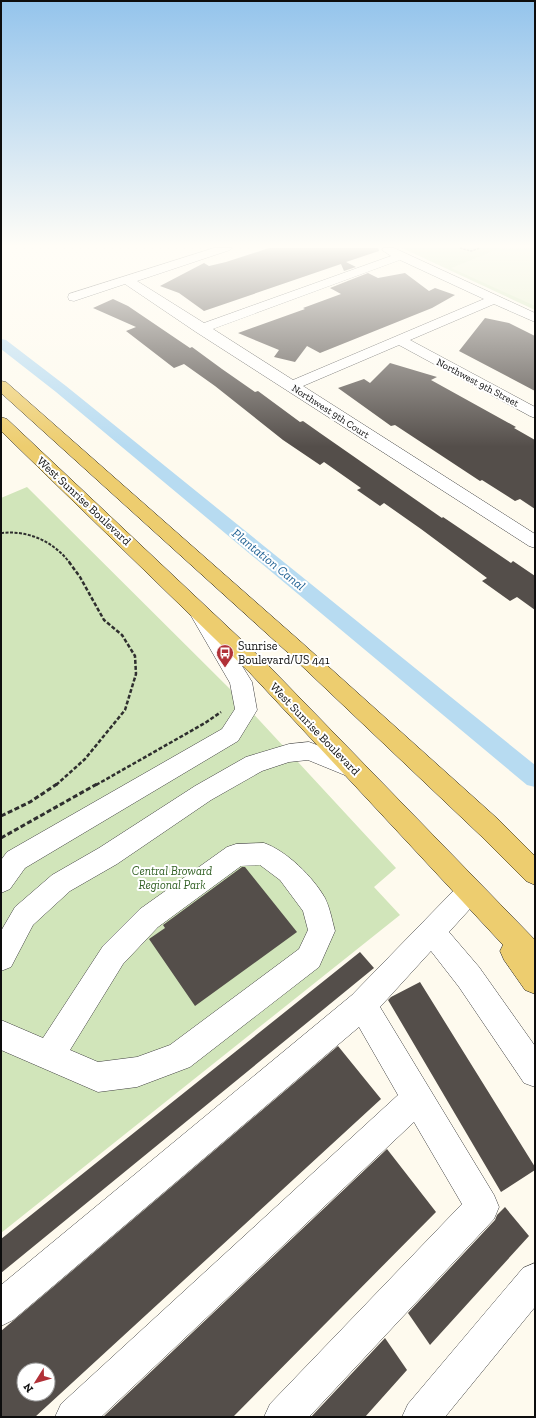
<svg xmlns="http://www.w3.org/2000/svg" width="536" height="1418" font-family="'Zilla Slab',serif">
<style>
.green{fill:#d1e5ba}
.pitch{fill:#e2edcb}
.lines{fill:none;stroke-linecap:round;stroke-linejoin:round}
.canal{fill:#b7dbf1;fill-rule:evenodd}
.building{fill:#544e4a;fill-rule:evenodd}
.minor-casing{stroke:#404040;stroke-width:1}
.major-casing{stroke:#1e1e1e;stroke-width:1}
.path-far3{stroke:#2f2f2f;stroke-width:1.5;stroke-dasharray:2.5 1;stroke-linecap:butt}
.path-far2{stroke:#2f2f2f;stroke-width:2;stroke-dasharray:3 1.5;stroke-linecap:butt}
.path-far1{stroke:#2f2f2f;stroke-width:2.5;stroke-dasharray:4 2;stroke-linecap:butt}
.path{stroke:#2f2f2f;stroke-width:3;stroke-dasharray:5 2.5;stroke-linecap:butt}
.minor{fill:#fff;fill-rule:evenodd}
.major{fill:#edcd6f;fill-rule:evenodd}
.labels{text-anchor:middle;stroke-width:4;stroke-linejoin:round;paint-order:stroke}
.far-street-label{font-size:10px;fill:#0d0d0d;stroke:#fff}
.street-label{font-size:12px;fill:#0d0d0d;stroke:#fff}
.poi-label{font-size:12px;fill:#0d0d0d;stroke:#fff;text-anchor:start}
.park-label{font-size:12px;font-style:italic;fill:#305f23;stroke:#fff}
.water-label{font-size:13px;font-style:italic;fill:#216294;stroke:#fff}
</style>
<rect width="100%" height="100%" fill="#fefaee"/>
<!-- green -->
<path class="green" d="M 402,248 L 535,248 L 535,310 Z
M 27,487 L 236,695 L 396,868 L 374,887 L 400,915 L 1,1233 L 1,498 Z"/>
<!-- pitch -->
<path class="pitch" d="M 501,248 L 529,248 L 535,251 L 535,306 L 451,268 Z"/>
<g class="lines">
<!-- canal -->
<path class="canal" d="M 1,339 L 6,340 L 66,386 L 535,765 L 535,787 L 527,785 L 56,392 L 1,349 Z"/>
</g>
<!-- building -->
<path class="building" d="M 269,248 L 378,248 L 379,251 L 346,262 L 356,267 L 344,271 L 341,264 L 204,311 L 179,293 L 160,286 L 204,263 L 209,266 L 226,262 Z
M 368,273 L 378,278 L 405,273 L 429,291 L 435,288 L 455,295 L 432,308 L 320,353 L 307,346 L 295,362 L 274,357 L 279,350 L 238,333 L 305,309 L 303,308 L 341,294 L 330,288 Z
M 113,299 L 128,306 L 190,348 L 192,347 L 222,369 L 255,392 L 258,391 L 300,422 L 303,421 L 320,433 L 442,518 L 443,517 L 511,563 L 513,561 L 535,576 L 535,610 L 517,597 L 510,601 L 482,581 L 487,578 L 421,529 L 384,503 L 380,506 L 357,490 L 361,488 L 324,462 L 320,465 L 283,440 L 215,386 L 184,364 L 174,368 L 126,331 L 136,327 L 93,308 Z
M 485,318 L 509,323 L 535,336 L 535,391 L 459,351 Z
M 390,363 L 437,377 L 431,380 L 516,427 L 514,428 L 535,440 L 535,509 L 520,499 L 515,501 L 482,480 L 480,481 L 395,425 L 391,426 L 338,388 L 364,379 L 370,383 Z
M 242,867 L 245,867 L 297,932 L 195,1006 L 149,939 L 165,928 L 163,925 Z
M 360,952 L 374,968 L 1,1273 L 1,1239 Z
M 420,982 L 535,1167 L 535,1170 L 501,1192 L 388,1000 L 391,997 Z
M 338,1046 L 381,1099 L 35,1417 L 1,1417 L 1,1331 ZM 24,1370 L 48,1370 L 48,1394 L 24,1394 Z
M 387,1149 L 436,1212 L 233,1417 L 103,1417 Z
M 505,1207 L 529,1236 L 430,1345 L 408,1313 L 495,1220 L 497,1215 Z
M 385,1338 L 407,1370 L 365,1417 L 311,1417 Z"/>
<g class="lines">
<!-- minor casing -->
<g class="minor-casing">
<path id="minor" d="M 214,248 L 232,248 L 230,250 L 137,281 L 204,323 L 391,256 L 382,250 L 383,248 L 394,248 L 535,313 L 535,322 L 494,304 L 410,340 L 535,407 L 535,418 L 530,416 L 399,345 L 303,386 L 535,534 L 535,548 L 529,546 L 196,332 L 125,284 L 74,301 L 69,300 L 68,297 L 69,294 ZM 400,260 L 484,299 L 293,380 L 213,329 Z
M 200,607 L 207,609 L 252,682 L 257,710 L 238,741 L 25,868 L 10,889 L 1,893 L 1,860 L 7,852 L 222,729 L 235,709 L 230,683 L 190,614 L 193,609 Z
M 309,742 L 360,761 L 364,768 L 360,775 L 352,778 L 308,760 L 289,762 L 262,771 L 211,800 L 117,864 L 70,891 L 33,925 L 11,967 L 1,971 L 1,931 L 15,907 L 52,875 L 99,848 L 195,786 L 246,757 L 289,744 Z
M 264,843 C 287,851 313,877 325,898 C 330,908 332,920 335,931 L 319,967 L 190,1067 L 137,1087 L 98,1092 L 1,1050 L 1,1020 L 43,1038 L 103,946 L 140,909 L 227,847 L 236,844 ZM 260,865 L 280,880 L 303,911 L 308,930 L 299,949 L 170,1045 L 137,1057 L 98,1062 L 70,1050 L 123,964 L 158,927 L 241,866 Z
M 470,879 L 479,883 L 483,891 L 479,899 L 449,932 L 479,967 L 535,1046 L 535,1087 L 524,1083 L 459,987 L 431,951 L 380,1007 L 494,1195 L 499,1207 L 494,1219 L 309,1417 L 264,1417 L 270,1404 L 462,1204 L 414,1122 L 101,1417 L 55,1417 L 61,1404 L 398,1095 L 359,1027 L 13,1320 L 1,1326 L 1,1285 L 352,995 L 461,883 Z
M 535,1263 L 535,1307 L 445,1417 L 402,1417 L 408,1404 L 523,1268 Z"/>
</g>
<!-- major casing -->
<g class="major-casing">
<path id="major" d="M 1,381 L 6,382 L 300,641 L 499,820 L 535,856 L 535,885 L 526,881 L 481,836 L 286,651 L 1,393 Z
M 1,417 L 7,419 L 264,661 L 535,940 L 535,994 L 525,990 L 504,960 L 500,951 L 503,945 L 250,673 L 1,431 Z"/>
</g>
<!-- path-far3 -->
<path class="path-far3" d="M 460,248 L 471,251 L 480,248"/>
<!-- path-far2 -->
<path class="path-far2" d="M 1,533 C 28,530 53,541 70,563"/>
<!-- path-far1 -->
<path class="path-far1" d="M 56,785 L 85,759 L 125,710 L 136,674 L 135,656 L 122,635 L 104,620 L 80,577 L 69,562
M 96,785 L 205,723 L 221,712"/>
<!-- path -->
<path class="path" d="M 1,816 L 30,802 L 57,784
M 1,838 L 97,784"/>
<!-- minor -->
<use href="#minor" class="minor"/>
<!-- major -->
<use href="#major" class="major"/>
</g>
<!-- sky -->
<linearGradient id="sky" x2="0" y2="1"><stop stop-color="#94c4ec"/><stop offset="0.55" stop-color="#fffdf7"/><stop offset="1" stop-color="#fffdf7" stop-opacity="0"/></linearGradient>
<rect width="536" height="447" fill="url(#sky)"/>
<!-- icons -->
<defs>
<g id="bus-pin" transform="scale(0.9)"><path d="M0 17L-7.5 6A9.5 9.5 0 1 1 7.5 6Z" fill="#b13138" stroke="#fff"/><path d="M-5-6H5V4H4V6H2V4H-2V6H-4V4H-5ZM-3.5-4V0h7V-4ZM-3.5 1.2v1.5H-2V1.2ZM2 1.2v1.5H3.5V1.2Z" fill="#fff"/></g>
</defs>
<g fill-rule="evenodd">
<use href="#bus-pin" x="225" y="653"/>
</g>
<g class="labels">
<!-- far-street labels -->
<g class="far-street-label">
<text transform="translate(478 382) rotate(28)" y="4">Northwest 9th Street</text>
<text transform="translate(331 411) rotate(33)" y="4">Northwest 9th Court</text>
</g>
<!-- street labels -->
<g class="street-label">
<text transform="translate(84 501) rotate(43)" y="4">West Sunrise Boulevard</text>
<text transform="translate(315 729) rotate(46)" y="4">West Sunrise Boulevard</text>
</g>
<!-- poi labels -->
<g class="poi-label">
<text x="238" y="650">Sunrise<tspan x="238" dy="14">Boulevard/US 441</tspan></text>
</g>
<!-- park labels -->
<g class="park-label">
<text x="172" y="875">Central Broward<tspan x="172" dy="14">Regional Park</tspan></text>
</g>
<!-- water labels -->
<g class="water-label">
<text transform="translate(269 559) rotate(39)" y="5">Plantation Canal</text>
</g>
</g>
<!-- border -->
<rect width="536" height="1418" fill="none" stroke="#0d0d0d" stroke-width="4"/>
<!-- north arrow -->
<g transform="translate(36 1382) rotate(233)"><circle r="19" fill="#ffffff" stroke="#9e9e9e"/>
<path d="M0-3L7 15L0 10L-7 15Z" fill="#b13138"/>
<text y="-6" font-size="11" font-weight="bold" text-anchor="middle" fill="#0d0d0d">N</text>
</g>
</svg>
